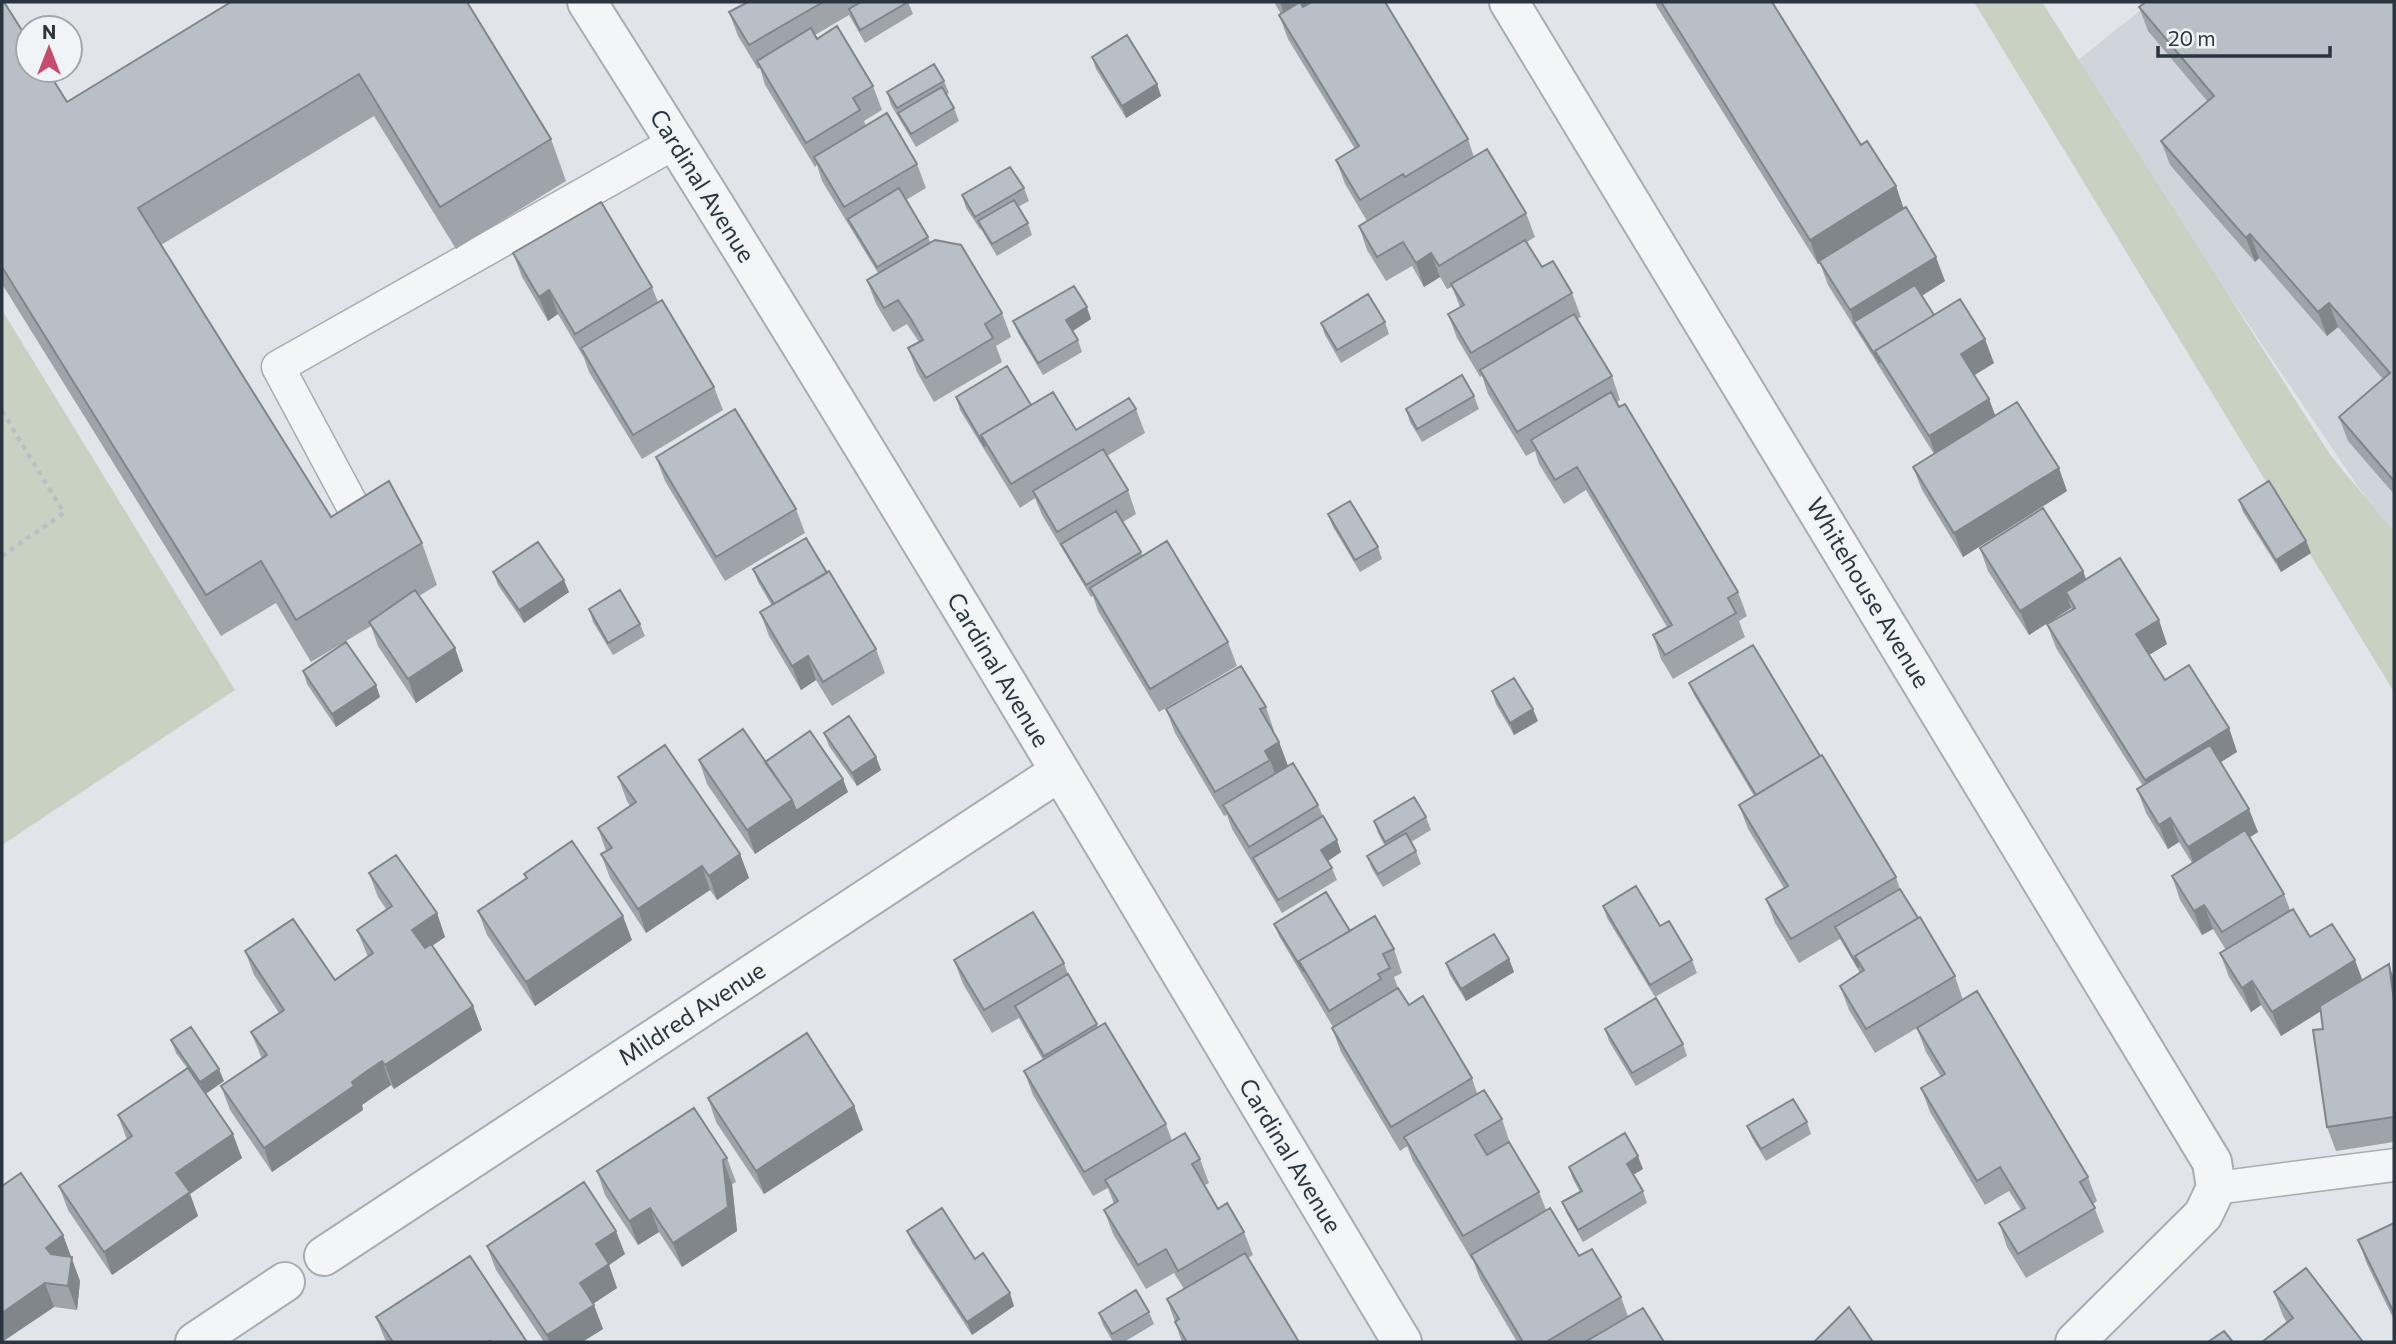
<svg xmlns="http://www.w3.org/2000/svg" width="2396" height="1344" font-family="Commissioner,sans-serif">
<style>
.built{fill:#cfd5db}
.green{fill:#c9d2c2}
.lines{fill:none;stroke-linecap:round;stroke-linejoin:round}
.service-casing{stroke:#a6adb3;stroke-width:35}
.minor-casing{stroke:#a6adb3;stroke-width:42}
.path{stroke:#bbbfc4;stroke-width:4.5;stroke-dasharray:5 5;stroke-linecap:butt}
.service{stroke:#f3f5f7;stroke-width:32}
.minor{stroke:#f3f5f7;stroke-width:38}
.wall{fill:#9ea4aa}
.shaded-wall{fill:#81868b}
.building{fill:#b8bfc6;stroke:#81868b;stroke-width:2}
.labels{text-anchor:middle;stroke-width:5;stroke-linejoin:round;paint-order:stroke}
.street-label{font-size:24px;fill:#2a3540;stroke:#f0f4f6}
</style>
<rect width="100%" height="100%" fill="#e1e5e9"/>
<!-- built -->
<path class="built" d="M 2151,2 L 2394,2 L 2394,540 L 2073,64 Z"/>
<!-- green -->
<path class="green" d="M 1974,2 L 2042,2 L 2331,456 L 2394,532 L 2394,692 Z
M 2,310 L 235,690 L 2,845 Z"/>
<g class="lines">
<!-- service casing -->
<g class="service-casing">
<path id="service" d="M 358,516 L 278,367 L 676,142
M 2216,1188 L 2394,1165"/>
</g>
<!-- minor casing -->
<g class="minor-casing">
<path id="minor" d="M 587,2 C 867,443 1133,894 1402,1342
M 1509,2 L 2212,1162 L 2216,1188 L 2203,1215 L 2075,1342
M 324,1256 L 1059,772
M 195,1342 L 285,1282"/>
</g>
<!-- path -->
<path class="path" d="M 2,411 L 64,513 L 2,556"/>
<!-- service -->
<use href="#service" class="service"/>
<!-- minor -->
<use href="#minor" class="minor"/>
</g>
<!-- wall -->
<path class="wall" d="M 2,2 L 67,102 L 231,2 L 551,139 L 566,181 L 456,249 L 374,116 L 161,245 L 331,517 L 422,543 L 437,585 L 419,596 L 455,648 L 463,671 L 416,703 L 378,646 L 371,626 L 311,662 L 276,603 L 221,636 L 2,284 Z
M 748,2 L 908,2 L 913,14 L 865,43 L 849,15 L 815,35 L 817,39 L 873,86 L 882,110 L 864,121 L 866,126 L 917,164 L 926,188 L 906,200 L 928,237 L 930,242 L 1002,313 L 1011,337 L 996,346 L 1002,362 L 934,402 L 917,372 L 908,348 L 919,342 L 907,324 L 893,332 L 876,304 L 867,280 L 878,273 L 822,181 L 817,165 L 815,167 L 765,85 L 760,68 L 758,69 L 738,36 L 729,12 Z
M 1274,2 L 1385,2 L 1468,139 L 1474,157 L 1526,213 L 1535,237 L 1527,242 L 1542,267 L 1572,293 L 1581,317 L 1577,319 L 1612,376 L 1620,400 L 1617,402 L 1738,592 L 1747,616 L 1739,621 L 1745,637 L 1673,679 L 1661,659 L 1653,635 L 1667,627 L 1586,490 L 1564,504 L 1539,464 L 1535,451 L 1526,456 L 1488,394 L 1482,376 L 1480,377 L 1457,338 L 1448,314 L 1460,307 L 1452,287 L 1447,289 L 1440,277 L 1424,287 L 1412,266 L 1386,281 L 1367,250 L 1359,226 L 1367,221 L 1345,184 L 1336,160 L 1355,149 L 1288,39 L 1279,15 L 1281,14 Z
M 1655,2 L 1772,2 L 1861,145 L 1896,186 L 1904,209 L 1945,281 L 1922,296 L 1934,315 L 1994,363 L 1974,375 L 1989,399 L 1995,415 L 2067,491 L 1963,557 L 1922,490 L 1913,467 L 1934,454 L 1828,285 L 1820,263 L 1818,264 L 1657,7 Z
M 2394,2 L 2394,494 L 2348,441 L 2339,417 L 2383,379 L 2338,327 L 2327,336 L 2259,258 L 2255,262 L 2170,165 L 2161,141 L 2208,102 L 2148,31 L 2139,7 Z
M 1092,57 L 1157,84 L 1161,96 L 1126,118 L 1096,69 Z
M 944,81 L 949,93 L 946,95 L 954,108 L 959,121 L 916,147 L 891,105 L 887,92 Z
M 1024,188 L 1029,201 L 1018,207 L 1028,223 L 1032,235 L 997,256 L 981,229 L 980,229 L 966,208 L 962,195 Z
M 513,253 L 652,287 L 658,302 L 714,387 L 723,410 L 642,459 L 589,372 L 584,358 L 558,314 L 548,321 L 522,277 Z
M 1091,319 L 1073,331 L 1078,340 L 1082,352 L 1043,375 L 1018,333 L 1013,321 Z
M 1385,322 L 1389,334 L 1341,363 L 1325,335 L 1321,323 Z
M 1474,396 L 1479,409 L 1422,442 L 1410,422 L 1406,409 Z
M 956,397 L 1031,405 L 1076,430 L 1136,409 L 1145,433 L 1107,456 L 1128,490 L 1136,514 L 1123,522 L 1143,556 L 1228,642 L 1237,666 L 1159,712 L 1098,611 L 1093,596 L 1091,597 L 1042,515 L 1035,498 L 1020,508 L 960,410 Z
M 656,457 L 796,509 L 805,533 L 725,581 L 665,481 Z
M 2239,500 L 2306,541 L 2311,553 L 2281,572 L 2243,512 Z
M 1328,514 L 1378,547 L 1382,559 L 1360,572 L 1333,527 Z
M 1980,548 L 2083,571 L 2086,580 L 2167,644 L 2149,655 L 2165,680 L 2229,728 L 2237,752 L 2220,762 L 2258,832 L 2249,838 L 2284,894 L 2290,910 L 2310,937 L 2362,980 L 2394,979 L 2394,1142 L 2336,1151 L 2327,1127 L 2323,1029 L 2321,1011 L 2281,1036 L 2261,1005 L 2251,1012 L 2229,977 L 2220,953 L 2226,950 L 2213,929 L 2202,935 L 2180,900 L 2172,876 L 2192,863 L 2179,842 L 2168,849 L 2146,813 L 2137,789 L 2143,786 L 2056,648 L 2047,624 L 2072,609 L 2071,608 L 2029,635 L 1988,571 Z
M 753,569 L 827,573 L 876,649 L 885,673 L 832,706 L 816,680 L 801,690 L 769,636 L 760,612 L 772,606 L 758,582 Z
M 493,572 L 569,592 L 524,623 L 498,585 Z
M 589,609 L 640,624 L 645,636 L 613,655 L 593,622 Z
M 303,671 L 376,685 L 380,697 L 336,727 L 307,684 Z
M 1689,683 L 1820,756 L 1896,877 L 1900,889 L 1918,918 L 1955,976 L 1963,1000 L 2088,1177 L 2097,1201 L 2093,1204 L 2104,1232 L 2026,1278 L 2007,1247 L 1999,1223 L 2021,1210 L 2009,1191 L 1985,1205 L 1930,1112 L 1921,1088 L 1941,1077 L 1926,1052 L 1917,1028 L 1875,1053 L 1849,1010 L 1840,986 L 1860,973 L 1840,939 L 1799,963 L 1775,923 L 1766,899 L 1784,888 L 1748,829 L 1739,805 L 1754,796 L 1694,695 Z
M 1492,691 L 1538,721 L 1514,735 L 1496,704 Z
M 1266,707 L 1274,731 L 1273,731 L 1279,742 L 1288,766 L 1318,805 L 1323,816 L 1341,852 L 1328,861 L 1332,868 L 1337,880 L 1282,913 L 1232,829 L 1227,815 L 1224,816 L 1175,733 L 1166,709 Z
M 824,733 L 876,757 L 881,770 L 857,786 L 829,746 Z
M 699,760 L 765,762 L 848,792 L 755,854 L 707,784 Z
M 618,777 L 740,854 L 749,878 L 717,900 L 710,890 L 646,933 L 610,878 L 601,854 L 606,851 L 598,828 L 630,806 L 627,801 Z
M 1426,817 L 1431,830 L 1411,842 L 1416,851 L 1421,864 L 1383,887 L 1372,869 L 1367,856 L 1385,846 L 1378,833 L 1374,821 Z
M 369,873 L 437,913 L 445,937 L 432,946 L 473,1006 L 482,1030 L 394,1089 L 391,1085 L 376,1095 L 362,1105 L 363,1110 L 272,1172 L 230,1110 L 221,1086 L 262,1059 L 251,1032 L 279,1013 L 254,975 L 245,951 L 335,980 L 368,957 L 357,930 L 386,909 L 378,897 Z
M 524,874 L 632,940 L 535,1006 L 487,935 L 478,911 L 526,879 Z
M 1603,906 L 1660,926 L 1692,960 L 1697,973 L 1655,997 L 1607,918 Z
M 1274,924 L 1350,931 L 1394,949 L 1402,973 L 1394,977 L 1398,988 L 1409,1005 L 1472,1078 L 1477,1093 L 1502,1119 L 1510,1143 L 1539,1192 L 1546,1210 L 1579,1256 L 1621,1297 L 1628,1316 L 1664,1342 L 1517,1342 L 1480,1279 L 1473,1260 L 1472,1260 L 1413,1161 L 1407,1146 L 1400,1151 L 1341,1052 L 1332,1028 L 1333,1027 L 1279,936 Z
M 1509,959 L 1514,972 L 1466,1001 L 1450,975 L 1446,963 Z
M 954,960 L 1064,963 L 1068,974 L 1098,1027 L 1166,1124 L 1172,1141 L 1200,1159 L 1209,1183 L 1205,1185 L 1218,1209 L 1244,1232 L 1253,1255 L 1248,1258 L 1299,1342 L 1182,1342 L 1167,1299 L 1184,1289 L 1174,1273 L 1146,1289 L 1113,1234 L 1104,1210 L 1114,1204 L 1108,1188 L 1093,1196 L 1033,1095 L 1024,1071 L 1043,1060 L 1019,1018 L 992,1033 L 963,984 Z
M 1605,1029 L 1683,1044 L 1687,1056 L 1636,1086 L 1609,1041 Z
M 171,1040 L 224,1081 L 206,1094 L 242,1158 L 190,1194 L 198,1216 L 112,1275 L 68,1210 L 59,1186 L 127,1140 L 118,1115 L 187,1068 L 176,1053 Z
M 708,1098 L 854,1106 L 863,1130 L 764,1194 L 716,1122 Z
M 1807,1122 L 1811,1134 L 1766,1161 L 1752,1138 L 1747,1126 Z
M 727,1158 L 736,1182 L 732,1184 L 737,1231 L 682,1267 L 659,1232 L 638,1245 L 605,1195 L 597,1171 Z
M 1569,1167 L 1643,1169 L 1633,1175 L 1643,1191 L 1647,1203 L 1583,1242 L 1567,1214 L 1562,1202 L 1580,1192 L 1573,1179 Z
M 2394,1223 L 2394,1320 L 2367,1264 L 2358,1240 Z
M 907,1231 L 975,1259 L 1014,1306 L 972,1335 L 912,1243 Z
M 63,1235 L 80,1281 L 77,1310 L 54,1307 L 2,1342 Z
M 487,1246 L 625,1254 L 609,1265 L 617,1288 L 593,1304 L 603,1329 L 582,1342 L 544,1342 L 496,1270 Z
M 2274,1292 L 2363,1342 L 2287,1323 L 2283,1316 Z
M 1149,1312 L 1154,1324 L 1124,1342 L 1113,1342 L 1103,1325 L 1099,1313 Z
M 376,1317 L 527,1342 L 386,1342 Z"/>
<!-- shaded-wall -->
<path class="shaded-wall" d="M 1280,2 L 1325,2 L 1288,25 Z
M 1157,84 L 1161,96 L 1126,118 L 1122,106 Z
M 1896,186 L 1904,210 L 1818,264 L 1810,240 Z
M 2250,234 L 2259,258 L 2255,262 L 2246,238 Z
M 1431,253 L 1440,277 L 1424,287 L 1416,263 Z
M 1936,257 L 1945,281 L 1861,333 L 1854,322 L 1850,310 Z
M 549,290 L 558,314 L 548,321 L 539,297 Z
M 2329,303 L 2338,327 L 2327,336 L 2318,312 Z
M 1087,307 L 1091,319 L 1071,332 L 1066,320 Z
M 1985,339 L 1994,363 L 1970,378 L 1961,354 Z
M 1989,399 L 1998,423 L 1937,460 L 1929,436 Z
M 2059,468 L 2067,491 L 1963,557 L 1954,533 Z
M 2306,541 L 2311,553 L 2281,572 L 2276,560 Z
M 2083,571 L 2092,595 L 2066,592 L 2071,608 L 2029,635 L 2020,611 Z
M 564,580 L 569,592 L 524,623 L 519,610 Z
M 2159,620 L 2167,644 L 2144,658 L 2136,634 Z
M 455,648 L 463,671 L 416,703 L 408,679 Z
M 808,656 L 816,680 L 801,690 L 792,666 Z
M 376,685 L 380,697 L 336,727 L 332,714 Z
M 1533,709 L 1538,721 L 1514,735 L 1510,723 Z
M 2229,728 L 2237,752 L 2154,804 L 2145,780 Z
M 1279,742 L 1288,766 L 1275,774 L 1270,760 L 1265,751 Z
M 876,757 L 881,770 L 857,786 L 852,773 Z
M 843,779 L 848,792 L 755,854 L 747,830 L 792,800 Z
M 2249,809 L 2258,832 L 2196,871 L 2188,847 Z
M 2170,818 L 2179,842 L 2168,849 L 2159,825 Z
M 1337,840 L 1341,852 L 1326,862 L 1321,850 Z
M 740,854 L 749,878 L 717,900 L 709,876 Z
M 702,866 L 710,890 L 646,933 L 638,909 Z
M 2204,905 L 2213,929 L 2202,935 L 2194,911 Z
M 437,913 L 445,937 L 421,953 L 412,930 Z
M 623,916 L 632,940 L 535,1006 L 526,982 Z
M 1509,959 L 1514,972 L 1466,1001 L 1461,989 Z
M 2355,960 L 2364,984 L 2281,1036 L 2272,1012 Z
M 2389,964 L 2394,979 L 2394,1001 Z
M 2252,981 L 2261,1005 L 2251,1012 L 2242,988 Z
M 473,1006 L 482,1030 L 394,1089 L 385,1065 Z
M 382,1061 L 391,1085 L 362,1105 L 363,1110 L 272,1172 L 264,1148 L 352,1082 Z
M 219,1069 L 224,1081 L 205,1094 L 200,1082 Z
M 854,1106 L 863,1130 L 764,1194 L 756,1171 Z
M 233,1134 L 242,1158 L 190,1194 L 198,1216 L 112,1275 L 104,1252 L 176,1173 Z
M 1638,1156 L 1643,1169 L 1631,1176 L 1627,1164 Z
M 723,1160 L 732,1184 L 737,1231 L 682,1267 L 673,1243 Z
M 650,1208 L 659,1232 L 638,1245 L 629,1221 Z
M 616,1231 L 625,1254 L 609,1265 L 617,1288 L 588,1307 L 580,1283 L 596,1244 Z
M 63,1235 L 80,1281 L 77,1310 L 68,1286 L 54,1272 L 46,1248 Z
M 45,1283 L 54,1307 L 2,1342 L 2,1313 Z
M 1010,1293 L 1014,1306 L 972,1335 L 967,1322 Z
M 594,1305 L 603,1329 L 582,1342 L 549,1342 L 547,1335 Z"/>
<!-- building -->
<path class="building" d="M 2,2 L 4,2 L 28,40 L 28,70 L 47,70 L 67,102 L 231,2 L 467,2 L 551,139 L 440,207 L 359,74 L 138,208 L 331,517 L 389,481 L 422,543 L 296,620 L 261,561 L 206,595 L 2,267 Z
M 748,2 L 823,2 L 749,45 L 729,12 Z
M 861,2 L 908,2 L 860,30 L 849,9 Z
M 1300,2 L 1303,7 L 1312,2 L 1385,2 L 1468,139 L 1405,177 L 1403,174 L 1360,200 L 1336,160 L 1359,146 L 1279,15 Z
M 1661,2 L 1772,2 L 1861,145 L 1867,141 L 1896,186 L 1810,240 Z
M 2146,2 L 2394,2 L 2394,481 L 2339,417 L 2390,373 L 2329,303 L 2318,312 L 2250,234 L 2246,238 L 2161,141 L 2214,96 L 2139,7 Z
M 837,26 L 873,86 L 853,98 L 860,110 L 806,143 L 757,61 L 811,28 L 817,39 Z
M 1127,35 L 1157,84 L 1122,106 L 1092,57 Z
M 934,64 L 944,81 L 897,108 L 887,92 Z
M 942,87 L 954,108 L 911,134 L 898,113 Z
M 887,113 L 917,164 L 844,207 L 814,157 Z
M 1487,149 L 1526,213 L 1439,266 L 1431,253 L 1416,263 L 1403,242 L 1377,257 L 1359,226 Z
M 1010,167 L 1024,188 L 975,217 L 962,195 Z
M 899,188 L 928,237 L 877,267 L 848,219 Z
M 1014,200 L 1028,223 L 992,244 L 978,221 Z
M 601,202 L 652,287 L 575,334 L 549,290 L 539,297 L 513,253 Z
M 1906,207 L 1936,257 L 1850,310 L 1819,261 Z
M 935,240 L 961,245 L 1002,313 L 985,324 L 993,338 L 926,378 L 908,348 L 923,340 L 911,319 L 898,300 L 884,308 L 867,280 Z
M 1525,240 L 1542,267 L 1553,261 L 1572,293 L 1471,353 L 1448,314 L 1464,305 L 1451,284 Z
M 1915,285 L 1934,315 L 1875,351 L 1880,363 L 1854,322 Z
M 1074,286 L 1087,307 L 1066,320 L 1078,340 L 1038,363 L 1013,321 Z
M 1368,294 L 1385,322 L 1337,350 L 1321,323 Z
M 1960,299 L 1985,339 L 1961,354 L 1989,399 L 1929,436 L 1875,351 Z
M 662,300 L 714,387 L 633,435 L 581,348 Z
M 1574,314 L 1612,376 L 1517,432 L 1480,370 Z
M 1007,366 L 1031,405 L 981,435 L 985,447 L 956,397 Z
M 1462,375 L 1474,396 L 1417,429 L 1406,409 Z
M 1053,392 L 1076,430 L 1129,398 L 1136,409 L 1011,484 L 981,435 Z
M 1611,392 L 1619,407 L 1625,404 L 1738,592 L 1728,598 L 1736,613 L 1665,655 L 1653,635 L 1672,625 L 1577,467 L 1555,480 L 1531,440 Z
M 2017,402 L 2059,468 L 1954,533 L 1913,467 Z
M 735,409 L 796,509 L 716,557 L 656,457 Z
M 1103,449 L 1128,490 L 1057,532 L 1033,491 Z
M 2269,481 L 2306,541 L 2276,560 L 2239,500 Z
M 1350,501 L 1378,547 L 1355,560 L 1328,514 Z
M 2043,508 L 2083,571 L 2020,611 L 1980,548 Z
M 1116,511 L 1141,552 L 1086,585 L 1061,544 Z
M 806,538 L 827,573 L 774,604 L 753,569 Z
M 1167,541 L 1228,642 L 1150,689 L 1090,588 Z
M 538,542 L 564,580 L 519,610 L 493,572 Z
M 2120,558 L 2159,620 L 2136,634 L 2165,680 L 2189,665 L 2229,728 L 2145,780 L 2047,624 L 2075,608 L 2066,592 Z
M 829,571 L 876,649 L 823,682 L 808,656 L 792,666 L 760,612 Z
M 415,590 L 455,648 L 408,679 L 369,622 Z
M 620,590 L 640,624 L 608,643 L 589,609 Z
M 346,642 L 376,685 L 332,714 L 303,671 Z
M 1753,645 L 1820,756 L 1756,795 L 1689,683 Z
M 1241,666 L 1266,707 L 1260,709 L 1279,742 L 1265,751 L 1270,760 L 1215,792 L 1166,709 Z
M 1514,678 L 1533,709 L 1510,723 L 1492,691 Z
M 849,716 L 876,757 L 852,773 L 824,733 Z
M 743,729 L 792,800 L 747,830 L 699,760 Z
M 810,731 L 843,779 L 796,811 L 792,800 L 765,762 Z
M 665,745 L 740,854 L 709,876 L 702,866 L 638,909 L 601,854 L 612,848 L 598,828 L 636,802 L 618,777 Z
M 2210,745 L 2249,809 L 2188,847 L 2170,818 L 2159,825 L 2137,789 Z
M 1822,755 L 1896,877 L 1791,939 L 1766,899 L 1788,886 L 1739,805 Z
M 1293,763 L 1318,805 L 1249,847 L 1223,805 Z
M 1414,797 L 1426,817 L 1385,842 L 1374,821 Z
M 1323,816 L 1337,840 L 1321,850 L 1332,868 L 1278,900 L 1253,858 Z
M 2245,830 L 2284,894 L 2222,932 L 2204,905 L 2194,911 L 2172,876 Z
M 1406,833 L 1416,851 L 1378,874 L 1367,856 Z
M 572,841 L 623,916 L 526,982 L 478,911 L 527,878 L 524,874 Z
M 396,855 L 437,913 L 412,930 L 425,948 L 431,944 L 473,1006 L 385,1065 L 382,1061 L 367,1071 L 352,1082 L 354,1086 L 264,1148 L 221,1086 L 267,1055 L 251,1032 L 284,1010 L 245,951 L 293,919 L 335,980 L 373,953 L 357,930 L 392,906 L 369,873 Z
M 1636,886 L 1660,926 L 1669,921 L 1692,960 L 1650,985 L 1603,906 Z
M 1900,889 L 1918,918 L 1855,956 L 1859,968 L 1835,927 Z
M 1326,892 L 1350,931 L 1299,961 L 1304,972 L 1274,924 Z
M 2293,909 L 2310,937 L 2332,924 L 2355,960 L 2272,1012 L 2252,981 L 2242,988 L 2220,953 Z
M 1033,912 L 1064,963 L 984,1010 L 954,960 Z
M 1375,916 L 1394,949 L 1383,954 L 1390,968 L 1378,974 L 1381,979 L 1329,1011 L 1299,961 Z
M 1920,917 L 1955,976 L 1866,1029 L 1840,986 L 1864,970 L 1855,956 Z
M 1494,934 L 1509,959 L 1461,989 L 1446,963 Z
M 2389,964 L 2394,1001 L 2394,1117 L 2327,1127 L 2313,1030 L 2323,1029 L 2320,1006 Z
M 1068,974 L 1097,1024 L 1044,1056 L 1015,1006 Z
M 1398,988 L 1409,1005 L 1423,996 L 1472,1078 L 1391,1127 L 1332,1028 Z
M 1977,991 L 2088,1177 L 2080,1182 L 2095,1208 L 2018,1254 L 1999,1223 L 2025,1208 L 2000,1167 L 1977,1181 L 1921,1088 L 1945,1074 L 1917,1028 Z
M 1656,998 L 1683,1044 L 1632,1073 L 1605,1029 Z
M 1105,1023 L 1166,1124 L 1084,1172 L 1024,1071 Z
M 191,1027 L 219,1069 L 200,1082 L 171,1040 Z
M 807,1033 L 854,1106 L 756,1171 L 708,1098 Z
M 188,1068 L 233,1134 L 176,1173 L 190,1192 L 104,1252 L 59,1186 L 132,1136 L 118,1115 Z
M 1484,1090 L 1502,1119 L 1475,1135 L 1487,1155 L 1509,1142 L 1539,1192 L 1463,1236 L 1404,1137 Z
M 1793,1099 L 1807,1122 L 1761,1149 L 1747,1126 Z
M 694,1108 L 727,1158 L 723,1160 L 728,1207 L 673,1243 L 650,1208 L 629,1221 L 597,1171 Z
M 1185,1133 L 1200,1159 L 1192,1164 L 1218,1209 L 1227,1203 L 1244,1232 L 1178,1271 L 1166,1249 L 1138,1265 L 1104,1210 L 1118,1201 L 1105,1180 Z
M 1625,1133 L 1638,1156 L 1627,1164 L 1643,1191 L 1578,1230 L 1562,1202 L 1582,1191 L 1569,1167 Z
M 21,1173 L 63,1235 L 46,1248 L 51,1254 L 72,1257 L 68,1286 L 45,1283 L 2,1313 L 2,1186 Z
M 584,1182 L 616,1231 L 596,1244 L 609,1264 L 580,1283 L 594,1305 L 547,1335 L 487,1246 Z
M 942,1208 L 975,1259 L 983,1253 L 1010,1293 L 967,1322 L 907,1231 Z
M 1550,1208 L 1579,1256 L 1592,1249 L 1621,1297 L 1546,1342 L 1523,1342 L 1471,1255 Z
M 2394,1223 L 2394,1313 L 2358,1240 Z
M 1245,1253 L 1299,1342 L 1187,1342 L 1175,1322 L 1179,1319 L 1167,1299 Z
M 470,1256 L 527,1342 L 491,1342 L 490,1341 L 488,1342 L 393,1342 L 376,1317 Z
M 2306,1268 L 2363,1342 L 2262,1342 L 2293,1318 L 2274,1292 Z
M 1136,1290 L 1149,1312 L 1112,1334 L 1099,1313 Z
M 1849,1307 L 1873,1342 L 1814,1342 Z
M 1643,1308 L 1664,1342 L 1585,1342 Z
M 2224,1331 L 2233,1342 L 2208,1342 Z"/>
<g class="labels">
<!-- street labels -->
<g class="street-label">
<text transform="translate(702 186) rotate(58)" y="8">Cardinal Avenue</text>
<text transform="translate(1868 593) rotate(59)" y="8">Whitehouse Avenue</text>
<text transform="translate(998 670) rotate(59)" y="8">Cardinal Avenue</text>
<text transform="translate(692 1014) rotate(-33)" y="8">Mildred Avenue</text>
<text transform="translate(1290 1156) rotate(59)" y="8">Cardinal Avenue</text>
</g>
</g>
<!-- border -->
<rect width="2396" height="1344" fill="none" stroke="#2a3540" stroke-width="7"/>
<!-- north arrow -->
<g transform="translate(49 49)"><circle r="33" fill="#f0f4f6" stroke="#a1a8ad" stroke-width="2"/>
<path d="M0-5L12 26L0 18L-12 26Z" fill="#c84c70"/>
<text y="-10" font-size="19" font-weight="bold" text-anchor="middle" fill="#2a3540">N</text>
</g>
<!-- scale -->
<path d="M2158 46v10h172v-10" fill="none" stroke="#2a3540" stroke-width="3.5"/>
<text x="2168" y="46" font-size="21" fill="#2a3540" stroke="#f0f4f6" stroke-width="5" paint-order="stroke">20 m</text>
</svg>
